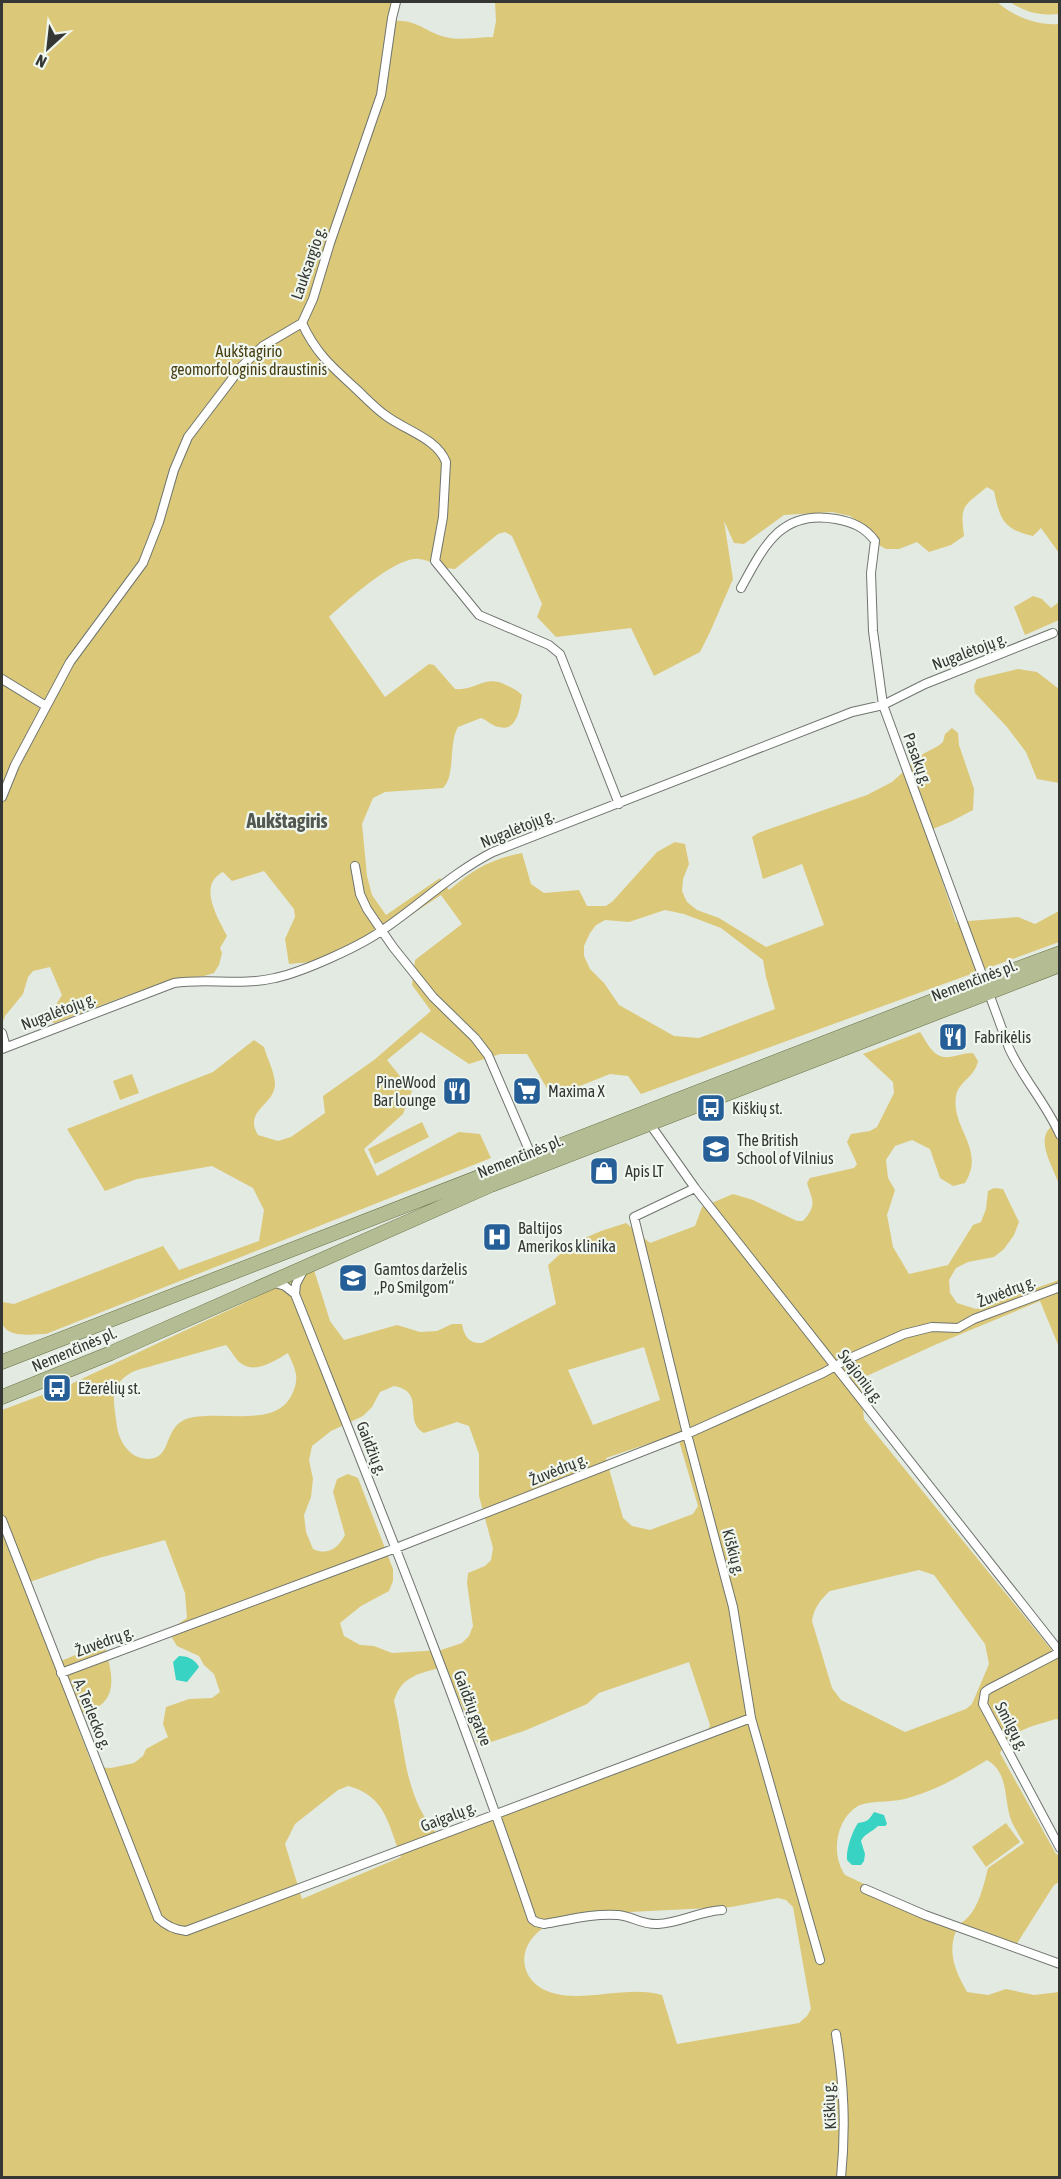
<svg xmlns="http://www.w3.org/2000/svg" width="1061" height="2179" font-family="'Asap Condensed',sans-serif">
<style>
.green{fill:#dcc879;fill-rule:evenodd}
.water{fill:#39d3c3}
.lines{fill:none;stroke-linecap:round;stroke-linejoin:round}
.minor-casing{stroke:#6f756e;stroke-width:10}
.primary-casing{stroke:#677044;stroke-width:15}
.minor{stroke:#fff;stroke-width:8}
.primary{stroke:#b4bc94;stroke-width:14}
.labels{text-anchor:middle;stroke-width:4.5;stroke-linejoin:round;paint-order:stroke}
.street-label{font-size:16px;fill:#343734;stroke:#f0f7ef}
.park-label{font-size:16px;fill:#473d11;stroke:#f0f7ef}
.poi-label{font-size:16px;fill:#343734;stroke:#f0f7ef;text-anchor:start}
.quarter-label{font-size:20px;font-weight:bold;fill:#525851;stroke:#f0f7ef}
</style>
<rect width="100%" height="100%" fill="#e3eae1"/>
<!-- green -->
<path class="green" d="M 2,2 L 400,2 L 395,21 C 415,19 426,32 445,37 C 460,41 477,37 493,37 L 496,21 L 495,2 L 997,2 C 1013,16 1037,26 1059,24 L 1059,553 L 1041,528 L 1033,536 C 1002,529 1000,518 994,491 L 987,487 C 963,507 960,504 964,536 L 951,545 L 929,552 L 917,542 L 899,549 L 886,549 L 877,544 L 872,531 L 850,516 L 832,512 L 784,515 L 744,544 L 734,543 L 724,521 L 733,579 L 710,632 L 700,652 L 654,676 L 631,628 L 556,637 L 537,617 L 542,604 L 512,536 L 505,532 L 498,534 L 455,569 C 441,569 431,560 419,559 C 396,556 346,602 329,617 L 385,697 L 429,664 L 434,665 L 455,689 C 476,691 485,674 506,685 C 512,688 517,690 522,695 C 520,708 517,732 499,727 C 492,726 487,720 481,718 L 458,727 C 448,744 456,775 443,788 L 385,792 L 373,798 L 362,824 L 367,876 L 372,895 L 386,915 L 440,878 L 449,890 C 473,870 490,859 522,853 L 531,884 L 544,893 L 579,890 L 587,906 L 606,906 L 613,901 L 657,852 L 675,842 L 685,844 L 689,864 L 683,879 L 682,891 L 687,902 L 697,910 L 719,918 L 766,947 L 824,925 L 802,864 L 763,879 L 752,837 L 758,833 L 867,795 L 892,782 L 923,754 L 938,746 L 943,742 L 945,734 L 952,728 L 958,733 L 959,745 L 974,789 L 973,810 L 950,822 L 928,831 L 927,836 L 956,922 L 1018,917 L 1035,924 L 1059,911 L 1059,942 L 641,1094 L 628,1076 L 610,1074 L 552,1097 L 527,1054 L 500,1054 L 469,1064 L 421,1032 L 387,1060 L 412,1091 L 403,1114 L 364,1149 L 377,1176 L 459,1132 L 480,1134 L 491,1158 L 46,1334 C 33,1334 6,1339 2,1322 C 0,1316 2,1308 2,1302 L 14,1304 L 163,1246 L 179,1270 L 259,1241 L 264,1210 L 253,1188 L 212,1166 L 137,1179 L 105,1191 L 67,1129 L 213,1072 L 254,1040 L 264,1047 C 267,1058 275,1073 275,1084 C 275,1105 243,1110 258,1135 L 278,1141 L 291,1137 L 325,1113 L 323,1096 L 374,1060 L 431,1011 L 412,985 L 415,960 L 462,924 L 441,895 L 388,930 L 334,960 L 289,964 L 285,939 L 295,917 L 294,909 L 264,871 L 232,881 L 223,872 C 197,885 218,918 227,936 L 220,948 L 222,953 L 219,965 L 214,973 L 204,976 L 177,979 L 126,996 L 55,1023 L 50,1022 L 49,1016 L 62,995 L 50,967 L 33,971 L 28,977 L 23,994 L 5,1016 L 2,1024 ZM 665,910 L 684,914 L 721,928 L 763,960 L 766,977 L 775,1009 L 699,1038 L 674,1036 L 619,1005 L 604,983 L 590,969 L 584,956 L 584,946 L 590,933 L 596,925 L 605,920 L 629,922 Z
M 1010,2 L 1059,2 L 1059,14 C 1041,16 1025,12 1010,2 Z
M 1033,596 L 1042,599 L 1051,608 L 1059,602 L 1059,620 L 1025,635 L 1014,607 Z
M 1018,669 L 1037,672 L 1059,689 L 1059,783 L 1037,779 L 1026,752 L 1007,727 L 975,693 L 974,686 L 977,679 Z
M 920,1032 C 927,1042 933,1059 949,1057 C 958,1056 963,1053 973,1053 L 978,1061 C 975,1077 959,1081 956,1096 C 951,1129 986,1149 965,1183 L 953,1186 L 940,1178 L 930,1149 L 912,1140 L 895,1146 L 886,1160 L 888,1178 L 895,1190 L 887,1215 L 893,1247 L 909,1274 L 948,1265 L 973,1225 L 981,1222 L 986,1209 L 988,1191 L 994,1188 L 1003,1189 L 1019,1222 L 1014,1235 L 1004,1249 L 994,1257 L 968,1262 L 956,1268 L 949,1280 L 950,1293 L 957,1303 L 976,1309 L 1059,1280 L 1059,1347 L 1040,1301 L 937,1344 L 860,1379 L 864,1419 L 1059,1659 L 1059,1720 L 1056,1719 C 1031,1727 1013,1728 1000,1753 L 1056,1854 L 1059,1855 L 1059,1882 L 1054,1885 L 1016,1945 L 982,1930 L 956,1931 C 947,1954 956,1972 967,1992 L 988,1995 L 1006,1989 L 1034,1995 L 1059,1992 L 1059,2177 L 2,2178 L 2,1410 L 45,1394 L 59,1391 L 75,1382 L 314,1270 L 330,1321 L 344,1340 L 397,1325 L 420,1332 L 437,1331 L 452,1324 L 462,1324 C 464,1336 469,1344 482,1343 L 556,1304 L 548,1265 L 571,1244 L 601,1231 L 626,1223 L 650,1243 L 695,1226 L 702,1207 L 733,1194 L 753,1200 L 797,1221 L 803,1221 C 817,1205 813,1202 807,1183 L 810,1178 L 854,1168 L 857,1164 L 847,1142 L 851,1134 L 870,1131 L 877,1127 L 894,1093 L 893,1082 L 863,1054 ZM 226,1345 C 231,1350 236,1361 242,1364 C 256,1374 276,1360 288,1353 C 291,1360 295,1367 296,1375 C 297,1380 295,1388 293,1392 C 278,1432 214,1407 184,1420 C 162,1430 173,1465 141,1458 C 128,1455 119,1440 117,1427 C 116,1416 112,1401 115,1391 C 117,1383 123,1378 129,1374 C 136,1369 147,1368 155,1365 C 179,1358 202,1352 226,1345 ZM 644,1347 L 660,1400 L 593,1425 L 568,1370 ZM 394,1386 C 427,1392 402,1420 424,1433 L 457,1422 L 469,1426 L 479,1454 L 479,1496 L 493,1548 L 491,1560 L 485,1566 L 468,1573 L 467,1583 L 473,1626 L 469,1636 L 462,1643 L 441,1650 L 392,1653 L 374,1646 L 360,1645 L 344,1636 L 340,1623 L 361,1606 L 389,1591 L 393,1581 L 393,1569 L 358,1478 L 348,1474 L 337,1479 L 333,1492 L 345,1535 C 338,1548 328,1556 313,1549 L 306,1532 L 304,1515 L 311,1497 L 313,1479 L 309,1460 L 312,1446 L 331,1431 L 363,1416 L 372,1407 L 380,1392 ZM 677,1434 L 698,1506 L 693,1514 L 650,1530 L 632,1526 L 623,1518 L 606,1458 ZM 165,1540 L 185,1593 L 187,1618 L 168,1631 L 177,1646 L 199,1656 L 204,1665 L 214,1674 L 220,1692 L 212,1698 L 189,1699 L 166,1707 L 163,1724 L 168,1737 L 146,1749 L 143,1756 L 134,1763 L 111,1768 L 93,1767 L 74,1717 C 81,1714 89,1712 96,1708 C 120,1695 110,1667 105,1647 L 99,1645 L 54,1664 L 24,1584 L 99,1558 ZM 919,1570 L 934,1575 L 985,1644 L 989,1664 L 972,1704 L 966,1709 L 905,1732 L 841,1700 L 832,1688 L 812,1621 C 814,1608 820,1600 830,1591 ZM 689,1662 L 710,1725 L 704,1741 L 440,1837 C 403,1798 406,1750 394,1701 C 402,1674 421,1674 445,1666 L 479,1746 L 524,1731 L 587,1704 L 599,1693 ZM 987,1760 C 1008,1772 1004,1796 1010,1817 C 1013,1826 1019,1835 1024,1843 L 988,1868 C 984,1885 977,1916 959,1924 L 911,1906 L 845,1875 C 831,1855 835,1820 858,1806 C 869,1800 894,1803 908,1798 C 937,1790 962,1775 987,1760 ZM 348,1786 C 386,1796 388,1824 401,1857 L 302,1899 L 285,1844 L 295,1824 L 338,1790 ZM 778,1898 L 786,1900 L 793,1907 L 811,2009 L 807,2016 L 799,2023 L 677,2044 L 662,1995 C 624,1983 570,2009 538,1986 C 520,1972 520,1950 536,1934 C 545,1925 557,1920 568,1915 L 731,1907 Z
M 132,1074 L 139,1093 L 120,1100 L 113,1081 Z
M 1059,1120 L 1059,1185 C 1055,1171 1040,1148 1046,1134 C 1048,1128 1055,1124 1059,1120 Z
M 422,1122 L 429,1137 L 375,1164 L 368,1149 Z
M 1006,1823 L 1020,1842 L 986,1867 L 972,1847 Z"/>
<!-- water -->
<path class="water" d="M 179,1656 C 187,1656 195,1659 199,1667 L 187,1682 L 176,1680 L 173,1662 Z
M 874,1812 L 884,1815 L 887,1824 L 885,1826 L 878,1826 C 872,1832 864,1834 861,1841 L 865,1854 L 864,1861 L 861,1865 L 852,1865 L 847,1860 C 846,1849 852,1832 858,1823 C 867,1822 869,1820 874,1812 Z"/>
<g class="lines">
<!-- minor casing -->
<g class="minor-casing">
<path id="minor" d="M 302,323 C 315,352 331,366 354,387 C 364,396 374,407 385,415 C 404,430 437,438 446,462 L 443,517 L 435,561 L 479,615 L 549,645 L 560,654 L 619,804
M 741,588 C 764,546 781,509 836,519 C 852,522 865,527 875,541 L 871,573 L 873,631 L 883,705 L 1009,1048 C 1023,1079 1046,1103 1060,1135
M 2,679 L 46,706
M 2,797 L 15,765 L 70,662 L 143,563 L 159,522 L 174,470 L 188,437 L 242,366 L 263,346 L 302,323 L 313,299 L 330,243 L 381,95 L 392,18 L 396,2
M 355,866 L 360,894 L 367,909 L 393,947 L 433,997 L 475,1038 L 488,1055 L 532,1157
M 2,1033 L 6,1047
M 2,1049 L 174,983 C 207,978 242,986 275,978 C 303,972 361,946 384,929 C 421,904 452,873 493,852 L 852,712 L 883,705 L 925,684 L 1053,633
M 647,1120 L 695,1188 L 1060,1652 L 989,1689 L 985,1692 L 983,1704 L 1060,1848
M 695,1188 L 634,1217 L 687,1434 L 733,1607 L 751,1718 L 820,1960
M 305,1267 L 296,1284 L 295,1294 C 377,1501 461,1708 532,1919 L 536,1922 L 544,1924 C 568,1920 594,1913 618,1915 C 632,1916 642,1925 658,1924 C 680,1923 700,1911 722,1910
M 272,1282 L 285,1286 L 295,1294
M 2,1520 L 158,1918 C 166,1926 175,1930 186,1931 L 751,1718
M 61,1673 L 396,1548 L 687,1434 L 823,1373 L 848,1359 L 904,1334 L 932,1327 L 958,1328 L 974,1319 L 1060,1287
M 865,1889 L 925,1915 L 1060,1964
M 836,2034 C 844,2084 846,2127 841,2178"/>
</g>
<!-- primary casing -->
<g class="primary-casing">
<path id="primary" d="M 2,1362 L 984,981 L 1060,953
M 2,1397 L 111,1353 L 491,1185 L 1060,965"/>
</g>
<!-- minor -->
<use href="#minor" class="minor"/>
<!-- primary -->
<use href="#primary" class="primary"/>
</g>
<!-- icons -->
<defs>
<g id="restaurant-square" transform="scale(1.5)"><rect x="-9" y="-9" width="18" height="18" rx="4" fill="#265f97" stroke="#f0f7ef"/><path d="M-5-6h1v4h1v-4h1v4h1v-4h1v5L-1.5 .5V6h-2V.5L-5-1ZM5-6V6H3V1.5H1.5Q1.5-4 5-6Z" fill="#fff"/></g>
<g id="supermarket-square" transform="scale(1.5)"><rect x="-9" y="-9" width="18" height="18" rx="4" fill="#265f97" stroke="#f0f7ef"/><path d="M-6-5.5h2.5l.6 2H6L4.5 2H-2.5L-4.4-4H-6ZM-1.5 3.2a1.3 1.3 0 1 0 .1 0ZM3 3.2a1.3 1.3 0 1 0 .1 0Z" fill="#fff"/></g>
<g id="bus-square" transform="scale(1.5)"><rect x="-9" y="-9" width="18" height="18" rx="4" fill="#265f97" stroke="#f0f7ef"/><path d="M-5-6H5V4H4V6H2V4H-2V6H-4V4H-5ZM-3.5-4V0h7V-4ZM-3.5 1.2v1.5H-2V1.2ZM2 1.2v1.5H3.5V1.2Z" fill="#fff"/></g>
<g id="school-square" transform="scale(1.5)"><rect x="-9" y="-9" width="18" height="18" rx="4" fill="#265f97" stroke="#f0f7ef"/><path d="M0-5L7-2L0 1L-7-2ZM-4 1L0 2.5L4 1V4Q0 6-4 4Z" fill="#fff"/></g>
<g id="shop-square" transform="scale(1.5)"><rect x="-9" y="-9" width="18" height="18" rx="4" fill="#265f97" stroke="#f0f7ef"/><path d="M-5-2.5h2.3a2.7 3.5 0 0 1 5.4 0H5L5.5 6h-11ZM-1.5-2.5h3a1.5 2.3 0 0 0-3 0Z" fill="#fff"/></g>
<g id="hospital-square" transform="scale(1.5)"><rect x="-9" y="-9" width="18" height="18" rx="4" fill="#265f97" stroke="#f0f7ef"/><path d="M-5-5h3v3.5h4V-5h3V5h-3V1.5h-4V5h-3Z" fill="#fff"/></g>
</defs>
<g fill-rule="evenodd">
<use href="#restaurant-square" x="953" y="1037"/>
<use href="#restaurant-square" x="457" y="1091"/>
<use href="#supermarket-square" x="527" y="1091"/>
<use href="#bus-square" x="711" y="1108"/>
<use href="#school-square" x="716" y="1149"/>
<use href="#shop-square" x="604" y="1171"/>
<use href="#hospital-square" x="497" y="1237"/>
<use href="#school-square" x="353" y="1278"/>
<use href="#bus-square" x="57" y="1388"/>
</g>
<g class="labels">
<!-- street labels -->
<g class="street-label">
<text transform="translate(308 263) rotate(-71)" y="6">Lauksargio g.</text>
<text transform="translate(969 651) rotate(-21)" y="6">Nugalėtojų g.</text>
<text transform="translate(918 759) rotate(70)" y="6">Pasakų g.</text>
<text transform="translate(517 828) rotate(-22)" y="6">Nugalėtojų g.</text>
<text transform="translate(974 980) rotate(-21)" y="6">Nemenčinės pl.</text>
<text transform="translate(58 1011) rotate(-21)" y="6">Nugalėtojų g.</text>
<text transform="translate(520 1156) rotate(-22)" y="6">Nemenčinės pl.</text>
<text transform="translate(1006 1291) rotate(-21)" y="6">Žuvėdrų g.</text>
<text transform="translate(74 1349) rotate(-23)" y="6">Nemenčinės pl.</text>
<text transform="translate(861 1376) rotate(52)" y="6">Svajonių g.</text>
<text transform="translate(372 1448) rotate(68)" y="6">Gaidžių g.</text>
<text transform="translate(558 1469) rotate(-22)" y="6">Žuvėdrų g.</text>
<text transform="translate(734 1552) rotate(75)" y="6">Kiškių g.</text>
<text transform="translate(104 1641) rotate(-20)" y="6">Žuvėdrų g.</text>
<text transform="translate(473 1708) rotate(69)" y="6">Gaidžių gatve</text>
<text transform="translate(93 1714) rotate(68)" y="6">A. Terlecko g.</text>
<text transform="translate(1012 1726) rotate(62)" y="6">Smilgų g.</text>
<text transform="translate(448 1816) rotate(-21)" y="6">Gaigalų g.</text>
<text transform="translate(829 2106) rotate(-93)" y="6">Kiškių g.</text>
</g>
<!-- park labels -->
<g class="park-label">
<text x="249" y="357">Aukštagirio<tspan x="249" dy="18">geomorfologinis draustinis</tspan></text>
</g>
<!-- poi labels -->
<g class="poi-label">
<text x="974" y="1043">Fabrikėlis</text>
<text x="436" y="1088" text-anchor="end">PineWood<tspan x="436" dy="18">Bar lounge</tspan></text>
<text x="548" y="1097">Maxima X</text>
<text x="732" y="1114">Kiškių st.</text>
<text x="737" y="1146">The British<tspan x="737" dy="18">School of Vilnius</tspan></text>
<text x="625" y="1177">Apis LT</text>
<text x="518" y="1234">Baltijos<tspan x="518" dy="18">Amerikos klinika</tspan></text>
<text x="374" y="1275">Gamtos darželis<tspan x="374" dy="18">„Po Smilgom“</tspan></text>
<text x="78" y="1394">Ežerėlių st.</text>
</g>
<!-- quarter labels -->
<g class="quarter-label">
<text x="287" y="828">Aukštagiris</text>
</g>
</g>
<!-- border -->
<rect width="1061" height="2179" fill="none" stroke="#343734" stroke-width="6"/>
<!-- north arrow -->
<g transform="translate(48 48) rotate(207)" stroke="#f0f7ef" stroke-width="4.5" paint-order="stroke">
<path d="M0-4.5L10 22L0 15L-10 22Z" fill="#343734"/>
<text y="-9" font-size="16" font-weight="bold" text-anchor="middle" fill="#343734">N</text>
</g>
</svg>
